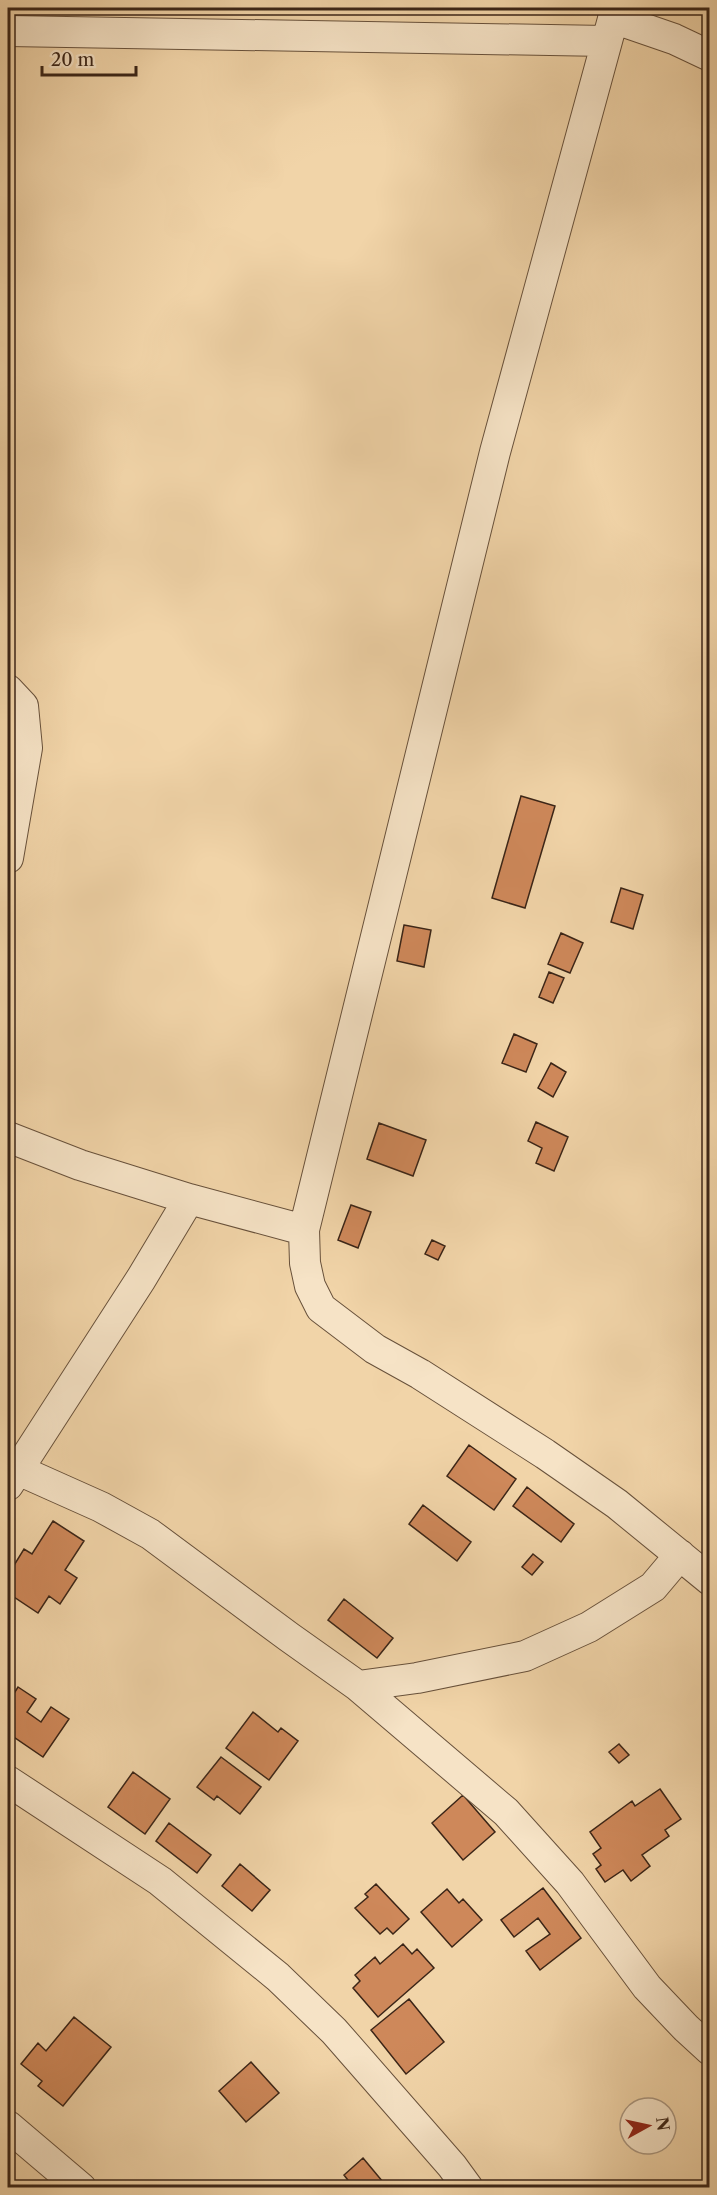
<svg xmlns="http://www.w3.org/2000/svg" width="717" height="2195" font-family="'Libre Caslon Text',serif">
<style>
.building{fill:#ce885a;stroke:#3b2517;stroke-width:1.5}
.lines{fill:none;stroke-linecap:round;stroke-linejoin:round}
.minor-casing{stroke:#68513b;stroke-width:32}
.minor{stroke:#f6e3c6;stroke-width:30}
</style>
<rect width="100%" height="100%" fill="#f1d4a8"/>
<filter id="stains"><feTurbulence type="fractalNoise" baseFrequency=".00333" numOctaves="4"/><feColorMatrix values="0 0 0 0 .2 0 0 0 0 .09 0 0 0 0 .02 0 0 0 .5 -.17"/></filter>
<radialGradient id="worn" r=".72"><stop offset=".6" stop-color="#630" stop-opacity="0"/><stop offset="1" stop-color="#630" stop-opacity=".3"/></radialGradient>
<!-- building -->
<path class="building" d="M 521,796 L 555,806 L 525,908 L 492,898 Z
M 621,888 L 643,895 L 633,929 L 611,922 Z
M 404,925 L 431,930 L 424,967 L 397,961 Z
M 561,933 L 583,943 L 570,973 L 548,964 Z
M 549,972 L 564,978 L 553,1003 L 539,997 Z
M 514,1034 L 537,1044 L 526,1072 L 502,1063 Z
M 551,1063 L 566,1072 L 553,1097 L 538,1088 Z
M 536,1122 L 568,1137 L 554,1171 L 536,1163 L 542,1148 L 528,1141 Z
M 379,1123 L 426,1140 L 413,1176 L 367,1159 Z
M 351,1205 L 371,1212 L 358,1248 L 338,1240 Z
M 432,1240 L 445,1246 L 438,1260 L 425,1254 Z
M 469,1445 L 516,1479 L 494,1510 L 447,1476 Z
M 527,1487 L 574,1524 L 561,1542 L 513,1506 Z
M 423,1505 L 471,1542 L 457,1561 L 409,1524 Z
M 53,1521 L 84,1541 L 65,1570 L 77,1578 L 60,1604 L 49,1596 L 38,1613 L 8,1593 L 14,1583 L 8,1579 L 8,1575 L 24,1549 L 32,1554 Z
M 533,1554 L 543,1562 L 532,1575 L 522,1567 Z
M 344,1599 L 393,1638 L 377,1658 L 328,1620 Z
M 18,1687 L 36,1699 L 27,1712 L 41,1722 L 51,1707 L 69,1719 L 43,1757 L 8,1733 L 8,1703 Z
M 253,1712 L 278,1732 L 281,1728 L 298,1741 L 269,1780 L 226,1748 Z
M 619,1744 L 629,1755 L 619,1763 L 609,1752 Z
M 221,1757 L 261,1787 L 240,1814 L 217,1796 L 214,1800 L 197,1787 Z
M 133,1772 L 170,1799 L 145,1834 L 108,1807 Z
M 660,1789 L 681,1819 L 665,1830 L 669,1836 L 642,1855 L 650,1866 L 631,1881 L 623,1870 L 605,1882 L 596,1869 L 601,1865 L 593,1854 L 601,1848 L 590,1832 L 632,1801 L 635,1806 Z
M 463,1795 L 495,1832 L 463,1860 L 432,1823 Z
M 169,1823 L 211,1855 L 197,1873 L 156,1841 Z
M 240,1864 L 270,1890 L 252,1911 L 222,1886 Z
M 376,1884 L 409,1919 L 393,1934 L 387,1928 L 380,1934 L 355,1908 L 368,1897 L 365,1894 Z
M 543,1888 L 581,1938 L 540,1970 L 526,1951 L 550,1934 L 538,1918 L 514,1937 L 501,1920 Z
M 447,1889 L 459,1903 L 463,1899 L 482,1920 L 452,1947 L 421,1912 Z
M 403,1944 L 412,1954 L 417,1949 L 434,1968 L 378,2017 L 353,1988 L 360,1981 L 355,1975 L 375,1957 L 380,1964 Z
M 409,1999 L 444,2042 L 406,2074 L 371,2030 Z
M 74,2017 L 111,2047 L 63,2106 L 38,2086 L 42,2081 L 21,2064 L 38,2043 L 46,2051 Z
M 251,2062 L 279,2093 L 246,2122 L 219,2091 Z
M 363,2158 L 388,2188 L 354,2188 L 344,2175 Z"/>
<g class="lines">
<!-- minor casing -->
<g class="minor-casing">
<path id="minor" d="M 616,8 L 495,452 L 304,1230 L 305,1263 L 310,1286 L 321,1308 L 375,1349 L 420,1374 L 545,1454 L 617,1504 L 710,1580
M 613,18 L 674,39 L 710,56
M 8,31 L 606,41
M 8,690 L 23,706 L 27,748 L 8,858
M 8,1137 L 80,1165 L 189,1199 L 304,1230
M 16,1469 L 101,1507 L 150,1534 L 289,1637 L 358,1686 L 506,1812 L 570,1883 L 647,1987 L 686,2028 L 710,2050
M 8,1485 L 141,1279 L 189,1199
M 358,1686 L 417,1678 L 525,1656 L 589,1627 L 653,1587 L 680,1555
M 8,1781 L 160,1881 L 278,1977 L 334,2031 L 452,2166 L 468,2188
M 8,2126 L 81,2188"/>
</g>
<!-- minor -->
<use href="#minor" class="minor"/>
</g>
<!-- margin -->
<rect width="717" height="2195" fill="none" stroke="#f1d4a8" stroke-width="30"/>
<rect x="9" y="9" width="699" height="2177" fill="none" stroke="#3b2517" stroke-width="3"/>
<rect x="15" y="15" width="687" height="2165" fill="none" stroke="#3b2517" stroke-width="1.5"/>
<!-- north arrow -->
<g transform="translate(648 2126) rotate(82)"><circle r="28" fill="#f6e3c6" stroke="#ab9780" stroke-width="1.5"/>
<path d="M0-4.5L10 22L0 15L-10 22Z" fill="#8f2418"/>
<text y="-9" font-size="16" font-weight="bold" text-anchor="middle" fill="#3b2517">N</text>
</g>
<!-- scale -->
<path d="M42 66v9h94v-9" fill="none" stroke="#3b2517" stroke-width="3"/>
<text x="51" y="66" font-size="18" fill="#3b2517" stroke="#f6e3c6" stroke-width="4.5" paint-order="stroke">20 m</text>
<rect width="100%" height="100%" filter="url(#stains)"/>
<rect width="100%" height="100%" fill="url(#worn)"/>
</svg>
